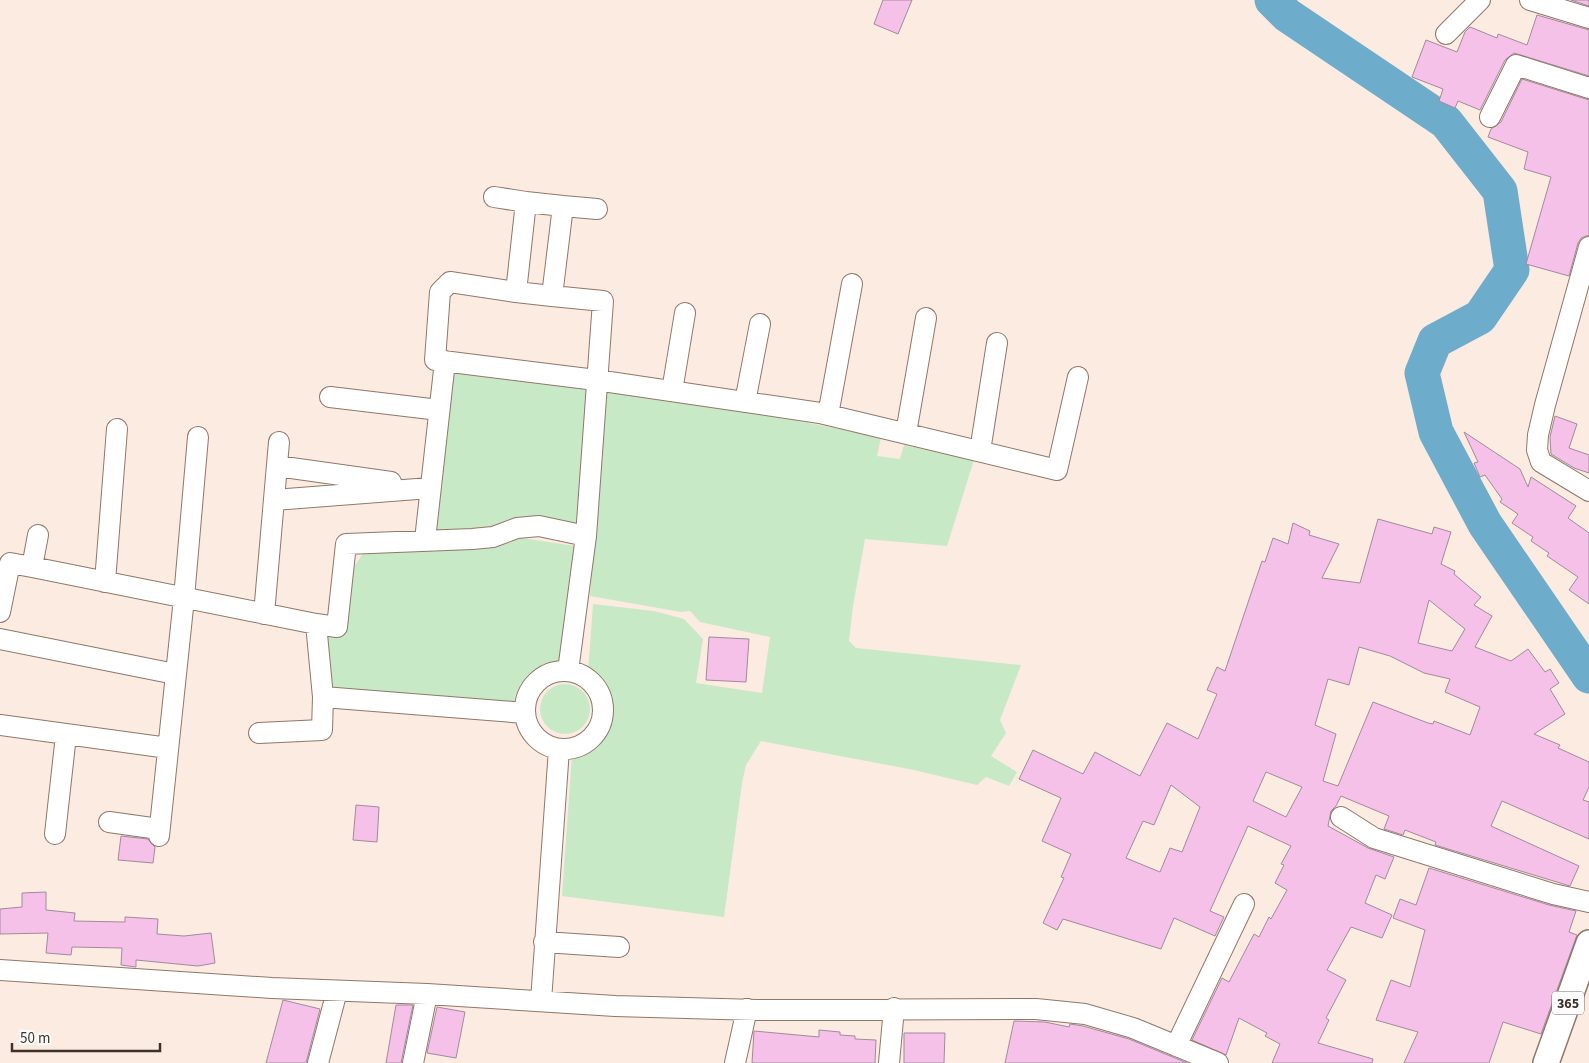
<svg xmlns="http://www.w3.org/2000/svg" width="1589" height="1063" font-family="'Source Sans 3',sans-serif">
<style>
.green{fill:#c8e9c6}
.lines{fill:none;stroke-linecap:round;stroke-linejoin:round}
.river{stroke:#6eaccb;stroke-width:35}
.building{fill:#f5c1e9;stroke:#a28a9c;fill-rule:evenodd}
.minor-casing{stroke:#907769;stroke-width:22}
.major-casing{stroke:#907769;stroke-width:28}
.minor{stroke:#fff;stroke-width:20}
.major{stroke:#fff;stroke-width:25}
.labels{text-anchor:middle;stroke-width:5;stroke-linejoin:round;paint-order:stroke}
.shield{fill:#fcfcfc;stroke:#766f6a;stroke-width:1}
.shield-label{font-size:14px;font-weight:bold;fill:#3c322b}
</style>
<rect width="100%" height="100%" fill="#fcebe1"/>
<!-- green -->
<path class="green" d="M 457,370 L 588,390 L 580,521 L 572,524 L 441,532 L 437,530 L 452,372 Z
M 602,392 C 696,404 789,417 881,438 L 877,456 L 900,459 L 904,445 L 974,460 L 947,546 L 865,539 L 853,606 L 849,641 L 856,648 L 1021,665 L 1000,720 L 1006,733 L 991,756 L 1017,772 L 1009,786 L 986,777 L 977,785 L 914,770 L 761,741 L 746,765 L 742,783 L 724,917 L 562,896 L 572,755 L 573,751 C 600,744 602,739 612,715 L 600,680 L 588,673 L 593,604 L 654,611 L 684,619 L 703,639 L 696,683 L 762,693 L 770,637 L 700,622 L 690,611 L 681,612 L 590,596 Z
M 522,538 L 575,546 L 575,551 L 561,660 C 535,667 526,680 516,705 L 334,688 L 325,679 L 326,639 L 344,625 L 346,621 L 355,565 L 364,552 L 446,547 L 475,549 Z
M540 709a25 25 0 1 1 50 0a25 25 0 1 1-50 0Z"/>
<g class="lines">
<!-- river -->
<path class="river" d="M 1272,0 L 1287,15 L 1446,122 L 1500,191 L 1512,270 L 1480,317 L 1435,341 L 1422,373 L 1436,432 L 1485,524 L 1589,676"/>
</g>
<!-- building -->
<path class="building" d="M 883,0 L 912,0 L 898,34 L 874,24 Z
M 1571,0 L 1589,0 L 1589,6 Z
M 1537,15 L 1589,30 L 1589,76 L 1514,53 L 1505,60 L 1480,110 L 1458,101 L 1455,108 L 1439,101 L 1443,89 L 1412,77 L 1426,40 L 1457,52 L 1465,32 L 1470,27 L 1497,38 L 1498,34 L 1527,45 Z
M 1522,79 L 1589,100 L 1589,235 L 1581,238 L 1578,243 L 1569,276 L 1526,264 L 1551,177 L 1524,169 L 1528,152 L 1488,137 L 1491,129 L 1501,122 Z
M 1555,416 L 1577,424 L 1569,448 L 1589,455 L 1589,473 L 1574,468 L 1551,454 L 1550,437 Z
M 1464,432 L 1520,469 L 1528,487 L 1531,477 L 1576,506 L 1568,518 L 1589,533 L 1589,604 L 1569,590 L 1578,577 L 1547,556 L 1549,553 L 1531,541 L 1533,537 L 1512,523 L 1518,514 L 1500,502 L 1502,499 L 1485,475 L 1480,477 L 1474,463 L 1478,462 Z
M 1378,519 L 1432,534 L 1434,527 L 1451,532 L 1441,564 L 1455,571 L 1454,574 L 1481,597 L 1474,605 L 1492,616 L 1475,647 L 1511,661 L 1528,649 L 1545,672 L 1550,669 L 1559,683 L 1550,689 L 1565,714 L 1534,734 L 1560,745 L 1558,748 L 1589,762 L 1589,787 L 1583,800 L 1589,802 L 1589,839 L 1502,801 L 1491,826 L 1579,866 L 1570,886 L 1435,845 L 1436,842 L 1405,830 L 1403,835 L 1384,829 L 1389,816 L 1341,796 L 1336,806 L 1331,811 L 1328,826 L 1368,848 L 1394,857 L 1385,879 L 1376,875 L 1365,903 L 1392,915 L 1382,938 L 1351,927 L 1327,970 L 1346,980 L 1326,1018 L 1329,1020 L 1318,1043 L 1373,1059 L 1372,1063 L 1272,1063 L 1280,1044 L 1265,1036 L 1267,1033 L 1239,1018 L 1226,1055 L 1192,1040 L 1222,978 L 1229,982 L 1254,934 L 1259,937 L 1269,917 L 1271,919 L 1287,890 L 1275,883 L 1284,865 L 1281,864 L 1291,846 L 1248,826 L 1210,911 L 1224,917 L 1215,936 L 1174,918 L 1161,949 L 1063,919 L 1057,930 L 1043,923 L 1064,878 L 1061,877 L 1071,854 L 1042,841 L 1061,798 L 1019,779 L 1033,750 L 1083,774 L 1095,752 L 1140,776 L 1167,723 L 1198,739 L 1217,694 L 1207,690 L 1217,667 L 1225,671 L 1262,561 L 1265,562 L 1273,538 L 1288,544 L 1293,523 L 1310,531 L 1309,535 L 1339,544 L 1322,578 L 1360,583 ZM 1429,600 L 1465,629 L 1452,651 L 1418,643 ZM 1359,647 L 1390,656 L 1424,673 L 1450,679 L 1445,692 L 1480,707 L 1470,735 L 1434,721 L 1433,724 L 1428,723 L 1373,702 L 1338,786 L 1323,781 L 1336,734 L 1315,725 L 1328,679 L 1349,685 ZM 1266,772 L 1302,787 L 1286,817 L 1253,801 ZM 1171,785 L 1200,807 L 1182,852 L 1170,848 L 1160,872 L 1126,858 L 1143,821 L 1154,825 Z
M 709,637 L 749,639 L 746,682 L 706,680 Z
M 356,805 L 379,807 L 377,842 L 353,840 Z
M 121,836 L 148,839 L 155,847 L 153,863 L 118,860 Z
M 1429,868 L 1549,905 L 1576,911 L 1569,932 L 1577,935 L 1541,1034 L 1503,1022 L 1489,1063 L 1404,1063 L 1418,1032 L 1376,1020 L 1391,980 L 1410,987 L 1425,930 L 1393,918 L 1400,899 L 1416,905 Z
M 46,892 L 46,910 L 75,913 L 74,921 L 125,922 L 125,917 L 158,919 L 157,934 L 184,936 L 211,933 L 215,963 L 198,966 L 136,960 L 136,967 L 121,965 L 122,948 L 72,947 L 71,955 L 46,953 L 48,933 L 0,934 L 0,909 L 22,907 L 22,893 Z
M 283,1000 L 320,1009 L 306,1063 L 266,1063 Z
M 396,1005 L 413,1005 L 401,1063 L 386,1063 Z
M 437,1007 L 465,1012 L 456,1058 L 427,1053 Z
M 1014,1021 L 1045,1022 L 1069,1027 L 1070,1024 L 1083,1026 L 1129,1039 L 1187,1063 L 1005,1063 Z
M 819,1030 L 840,1032 L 840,1035 L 855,1036 L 855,1039 L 876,1040 L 875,1063 L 752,1063 L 754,1031 L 819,1037 Z
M 904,1033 L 945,1033 L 944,1063 L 904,1063 Z"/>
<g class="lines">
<!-- minor casing -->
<g class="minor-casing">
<path id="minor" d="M 1530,0 L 1589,18
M 1446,34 L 1480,0
M 1490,117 L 1516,65 L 1589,88
M 494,197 L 526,202
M 563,206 L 597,209
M 1589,247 L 1545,405 L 1538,435 L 1537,450 L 1541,462 L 1589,491
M 516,292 L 450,282 L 440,292 L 435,360 L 596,380 L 820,413 L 1057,470 L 1078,377
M 552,296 L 516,292 L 526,202 L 563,206 L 552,296 L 603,301 L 586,536 L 568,671
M 672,391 L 685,313
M 330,397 L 439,410
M 745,402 L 760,324
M 828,415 L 852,284
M 906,433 L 926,318
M 980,451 L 997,343
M 277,466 L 391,482
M 274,500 L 430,488
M 425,540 L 445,361
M 32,567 L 38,535
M 105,582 L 117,429
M 0,612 L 10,563 L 32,567 L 316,624 L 323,697 L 525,713
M 264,614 L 279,442
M 316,624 L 337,627 L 346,544 L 472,539 L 493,537 L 517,528 L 539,526 L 586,536
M 0,639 L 175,674
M525 710a39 39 0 1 1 78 0a39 39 0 1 1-78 0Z
M 0,725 L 168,748
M 259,733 L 322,730 L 323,697
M 1341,817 L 1374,838 L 1553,894 L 1589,902
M 109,822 L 159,829
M 55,834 L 66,735
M 159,836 L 184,598 L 198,437
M 544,942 L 619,947
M 0,970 L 272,988 L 427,994 L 615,1006 L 757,1010 L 1036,1009 L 1085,1014 L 1133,1028 L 1218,1063
M 541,1001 L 559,749
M 1176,1046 L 1244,904
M 318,1063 L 337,991
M 413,1063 L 427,994
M 735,1063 L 747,1009
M 889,1063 L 894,1008"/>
</g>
<!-- major casing -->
<g class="major-casing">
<path id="major" d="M 1546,1063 L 1589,943"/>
</g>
<!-- minor -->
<use href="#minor" class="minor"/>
<!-- major -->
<use href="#major" class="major"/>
</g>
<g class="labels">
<!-- shield labels -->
<rect class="shield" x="1552" y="991.5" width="32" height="23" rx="4"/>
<g class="shield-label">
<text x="1568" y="1008">365</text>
</g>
</g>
<!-- scale -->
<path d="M12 1043v8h148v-8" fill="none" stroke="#3c322b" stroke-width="2.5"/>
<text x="20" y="1043" font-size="15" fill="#3c322b" stroke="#fcfcfc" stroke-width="4" paint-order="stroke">50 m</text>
</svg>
